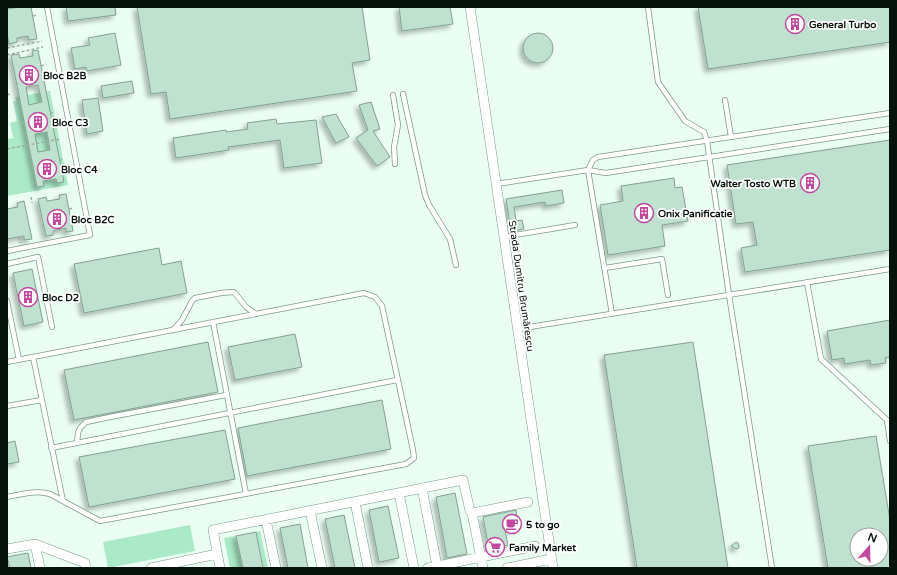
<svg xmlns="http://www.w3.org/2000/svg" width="897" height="575" font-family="'Varela Round',sans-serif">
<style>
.green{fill:#aaeac9;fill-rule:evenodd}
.building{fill:#c1e1d0;stroke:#83a191;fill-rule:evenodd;filter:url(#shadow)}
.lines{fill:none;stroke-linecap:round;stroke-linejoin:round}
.service-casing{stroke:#7c9a8a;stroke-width:6}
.minor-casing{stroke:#7c9a8a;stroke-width:10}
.path{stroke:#a0b0a7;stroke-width:1.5;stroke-dasharray:3 2;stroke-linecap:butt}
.service{stroke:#fff;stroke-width:4.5}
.minor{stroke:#fff;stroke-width:9}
.labels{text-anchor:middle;stroke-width:3.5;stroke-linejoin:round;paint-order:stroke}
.poi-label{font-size:10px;font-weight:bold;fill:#08130d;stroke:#fff;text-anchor:start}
.street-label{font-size:10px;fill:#08130d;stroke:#fff}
</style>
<defs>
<filter id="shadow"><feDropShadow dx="-3.5" dy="3.5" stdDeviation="2" flood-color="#0004"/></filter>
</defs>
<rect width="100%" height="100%" fill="#ebfef3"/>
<!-- green -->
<path class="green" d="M 50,91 L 68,185 L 7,196 L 7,139 L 13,138 L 10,123 L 17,121 L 13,101 L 16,101 L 15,97 ZM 47,97 L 55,135 L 48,136 L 47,132 L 35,134 L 35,139 L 28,140 L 20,102 L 28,101 L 29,105 L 42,102 L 41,98 ZM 56,144 L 64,182 L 57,183 L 56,179 L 43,181 L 44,186 L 37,187 L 29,149 L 37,148 L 38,152 L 51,150 Z
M 190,525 L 195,551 L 108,568 L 103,542 Z
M 260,531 L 268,568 L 263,568 L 256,532 Z
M 236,536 L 243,568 L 230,568 L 224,538 Z"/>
<!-- building -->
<path class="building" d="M 20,7 L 31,7 L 37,39 L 29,40 L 28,36 L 17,38 L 17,42 L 9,44 L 7,33 L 7,9 Z
M 66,7 L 115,7 L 116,15 L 68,21 Z
M 137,7 L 362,7 L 370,60 L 352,63 L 357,91 L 170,119 L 166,92 L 151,94 Z
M 399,7 L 450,7 L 453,24 L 402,31 Z
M 698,7 L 890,7 L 890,42 L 708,69 Z
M 115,33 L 121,65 L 87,71 L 86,67 L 75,69 L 71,48 L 90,45 L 88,38 Z
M523 48a15 15 0 1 1 30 0a15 15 0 1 1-30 0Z
M 38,50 L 64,182 L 57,183 L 56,179 L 43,181 L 44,186 L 37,187 L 11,55 L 19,54 L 20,58 L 33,56 L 32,51 ZM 38,85 L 42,102 L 29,105 L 26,87 ZM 47,132 L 50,150 L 38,152 L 35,134 Z
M 132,81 L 134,93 L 103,98 L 101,86 Z
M 98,98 L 103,131 L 87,134 L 82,100 Z
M 371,102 L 380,129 L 373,131 L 390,157 L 377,166 L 356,138 L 368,130 L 359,105 Z
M 336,114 L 349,137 L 336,143 L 322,117 Z
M 276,119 L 277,124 L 316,120 L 322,163 L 284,168 L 280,140 L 228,147 L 229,150 L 176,158 L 173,138 L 226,130 L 226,132 L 248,129 L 247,123 Z
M 890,140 L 890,250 L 745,272 L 741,248 L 757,245 L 753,222 L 736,224 L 727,165 Z
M 674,178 L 675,188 L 682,187 L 688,221 L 662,225 L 665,246 L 608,255 L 600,205 L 623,201 L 621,186 Z
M 562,190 L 564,203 L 546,206 L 545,202 L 514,207 L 516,221 L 522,220 L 524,229 L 511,231 L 506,199 Z
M 66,194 L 73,231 L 66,232 L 66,228 L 53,231 L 53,235 L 46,236 L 38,199 L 46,197 L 47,201 L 60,199 L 59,195 Z
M 24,201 L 32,239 L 24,240 L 24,236 L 7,239 L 7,209 L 18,207 L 17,203 Z
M 159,248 L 162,265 L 181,261 L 187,293 L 84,313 L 74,264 Z
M 32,269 L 43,322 L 24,326 L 13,273 Z
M 890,320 L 890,357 L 885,358 L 886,363 L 871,365 L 870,360 L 845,364 L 844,358 L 832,360 L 827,331 Z
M 295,334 L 302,367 L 235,380 L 228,347 Z
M 208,342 L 218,392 L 74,420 L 64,370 Z
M 693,342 L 728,568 L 637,568 L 604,355 Z
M 382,400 L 391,449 L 247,476 L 238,428 Z
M 225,430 L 235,479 L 89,507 L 79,457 Z
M 876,436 L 890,520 L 890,568 L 828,568 L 808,446 ZM 857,535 L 881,535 L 881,559 L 857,559 Z
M 15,441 L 19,462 L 7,464 L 7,443 Z
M 455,493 L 467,554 L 447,558 L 436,497 Z
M 388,506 L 399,558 L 379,562 L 369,510 Z
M 516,510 L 519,528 L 505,531 L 508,545 L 489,549 L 483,517 Z
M 344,515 L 355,568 L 335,568 L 325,519 Z
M 300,524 L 308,568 L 288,568 L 280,528 Z
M 256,532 L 263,568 L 243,568 L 236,536 Z
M 736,542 L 738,543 L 739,546 L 739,548 L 736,549 L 731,546 Z
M 28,553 L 31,568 L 10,568 L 7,557 Z"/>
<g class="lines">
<!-- service casing -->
<g class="service-casing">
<path id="service" d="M 648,7 L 658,82 L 685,121 L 704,132 L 707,141 L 729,295 L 772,568
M 403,94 L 425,195 L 429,205 L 450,239 L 456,265
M 393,95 L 398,125 L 394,147 L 395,164
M 725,100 L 731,137
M 496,184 L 588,170 L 606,173 L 890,129
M 504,237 L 575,225
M 7,251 L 90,235 L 47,7
M 7,264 L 38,257 L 52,327
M 605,268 L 662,259 L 668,295
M 807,282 L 821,359 L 887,420 L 890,441
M 7,301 L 19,360
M 612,314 L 588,170 L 593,160 L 598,157 L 890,113
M 213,322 L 246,494
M 517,329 L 890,269
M 173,330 L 182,320 L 192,301 L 195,298 L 221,293 L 233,292 L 235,293 L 246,307 L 256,314
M 33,357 L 63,501
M 7,362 L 364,293 L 375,297 L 382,306 L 413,450 L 414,458 L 406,464 L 100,521 L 50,494 C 36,490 21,494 7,497
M 7,406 L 42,400
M 77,443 L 78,433 L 80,428 L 86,422 L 110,417 L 226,395
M 51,448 L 397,380"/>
</g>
<!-- minor casing -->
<g class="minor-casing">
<path id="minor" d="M 470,7 L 553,568
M 422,488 L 437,566
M 399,493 L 414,568
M 355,502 L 368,568
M 310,511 L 322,568
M 472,513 L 528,502
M 266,520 L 276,568
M 35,544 L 40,568
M 7,549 L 35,544 L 85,563 L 86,568
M 151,568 L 217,554
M 220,568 L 213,530 L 463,480 L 470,511 L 472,513 L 483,568
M 428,568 L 535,546
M 507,568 L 551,559"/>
</g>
<!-- path -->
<path class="path" d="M 33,16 L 37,15
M 7,48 L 42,41
M 7,55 L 43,47
M 41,66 L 46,64
M 7,95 L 10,94
M 50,113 L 55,112
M 7,149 L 60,139
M 59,160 L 64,159
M 31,197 L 32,203
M 69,209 L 73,208
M 19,237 L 20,243"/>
<!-- service -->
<use href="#service" class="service"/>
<!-- minor -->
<use href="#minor" class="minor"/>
</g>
<!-- icons -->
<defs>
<g id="building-ring" transform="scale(1)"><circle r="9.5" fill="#fff" stroke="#c2499d" stroke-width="1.5"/><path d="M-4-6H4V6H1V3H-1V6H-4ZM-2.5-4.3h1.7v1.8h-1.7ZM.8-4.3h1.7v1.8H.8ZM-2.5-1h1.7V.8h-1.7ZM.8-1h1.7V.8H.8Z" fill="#c2499d"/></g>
<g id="cafe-ring" transform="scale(1)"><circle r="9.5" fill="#fff" stroke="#c2499d" stroke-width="1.5"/><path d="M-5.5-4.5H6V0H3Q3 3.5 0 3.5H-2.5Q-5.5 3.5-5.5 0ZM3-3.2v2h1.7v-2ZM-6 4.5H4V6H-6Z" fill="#c2499d"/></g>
<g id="supermarket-ring" transform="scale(1)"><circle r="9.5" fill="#fff" stroke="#c2499d" stroke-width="1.5"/><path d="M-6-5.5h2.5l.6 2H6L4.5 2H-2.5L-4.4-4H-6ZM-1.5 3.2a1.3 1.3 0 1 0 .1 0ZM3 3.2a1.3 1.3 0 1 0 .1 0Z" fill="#c2499d"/></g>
</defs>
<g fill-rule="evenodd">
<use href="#building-ring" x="795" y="24"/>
<use href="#building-ring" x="29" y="75"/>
<use href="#building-ring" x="38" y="122"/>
<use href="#building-ring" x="47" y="169"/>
<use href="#building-ring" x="810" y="183"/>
<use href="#building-ring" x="644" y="213"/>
<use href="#building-ring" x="57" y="219"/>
<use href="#building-ring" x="28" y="297"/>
<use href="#cafe-ring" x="512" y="524"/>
<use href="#supermarket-ring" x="495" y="547"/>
</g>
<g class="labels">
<!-- poi labels -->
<g class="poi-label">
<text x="809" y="28">General Turbo</text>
<text x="43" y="79">Bloc B2B</text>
<text x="52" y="126">Bloc C3</text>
<text x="61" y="173">Bloc C4</text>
<text x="796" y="187" text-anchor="end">Walter Tosto WTB</text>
<text x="658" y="217">Onix Panificatie</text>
<text x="71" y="223">Bloc B2C</text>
<text x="42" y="301">Bloc D2</text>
<text x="526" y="528">5 to go</text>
<text x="509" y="551">Family Market</text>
</g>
<!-- street labels -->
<g class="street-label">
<text transform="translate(522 286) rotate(82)" y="4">Strada Dumitru Brumărescu</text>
</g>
</g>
<!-- border -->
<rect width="897" height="575" fill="none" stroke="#08130d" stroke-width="16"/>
<!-- north arrow -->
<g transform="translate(869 547) rotate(20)"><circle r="19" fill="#ffffff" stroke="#9ca19e"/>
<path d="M0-3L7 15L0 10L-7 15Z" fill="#c2499d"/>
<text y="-6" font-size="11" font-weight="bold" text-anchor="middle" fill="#08130d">N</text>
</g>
</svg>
